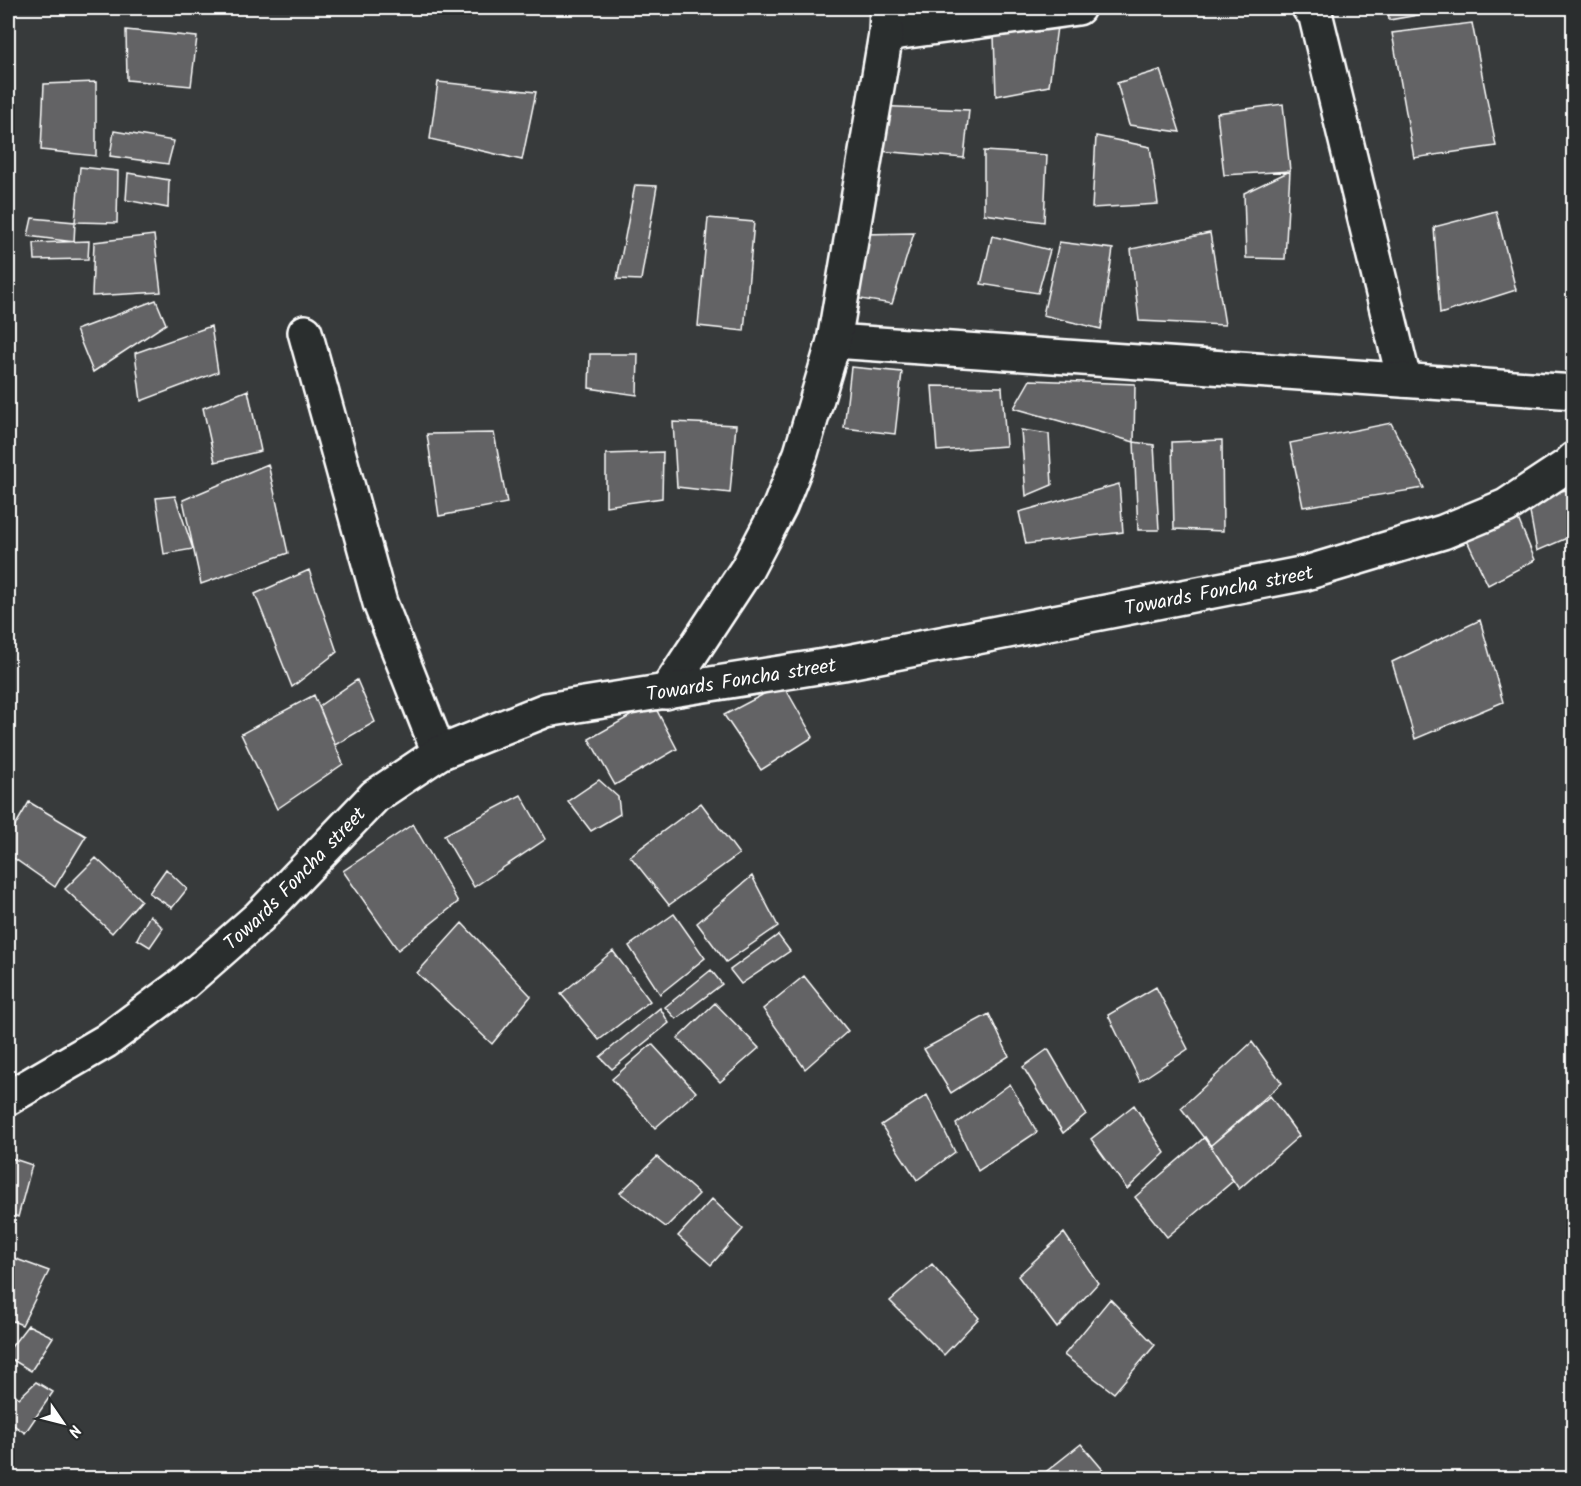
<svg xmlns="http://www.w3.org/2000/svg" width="1581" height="1486" font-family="Kalam,sans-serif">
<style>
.building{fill:#636465;stroke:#fff;stroke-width:1.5}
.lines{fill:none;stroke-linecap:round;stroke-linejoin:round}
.minor-casing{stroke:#fff;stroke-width:38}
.minor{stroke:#2a2d2e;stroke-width:33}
.labels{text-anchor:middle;stroke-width:5;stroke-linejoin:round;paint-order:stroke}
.street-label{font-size:20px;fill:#fff;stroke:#2a2d2e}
</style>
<rect width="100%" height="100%" fill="#373a3b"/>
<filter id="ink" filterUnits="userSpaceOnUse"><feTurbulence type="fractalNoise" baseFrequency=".0167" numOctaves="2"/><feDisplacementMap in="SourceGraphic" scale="12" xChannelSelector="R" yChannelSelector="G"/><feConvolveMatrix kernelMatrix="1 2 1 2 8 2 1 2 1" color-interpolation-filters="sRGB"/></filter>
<g filter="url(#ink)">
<!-- building -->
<path class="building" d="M 1388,8 L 1458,8 L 1389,20 Z
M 1472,23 L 1496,146 L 1414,158 L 1392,33 Z
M 1057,27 L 1049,86 L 996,96 L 994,36 Z
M 126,30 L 197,37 L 191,86 L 127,80 Z
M 1160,70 L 1180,132 L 1129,125 L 1117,83 Z
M 96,82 L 96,156 L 41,150 L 44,84 Z
M 438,82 L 536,92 L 522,160 L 430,139 Z
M 1283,104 L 1290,171 L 1224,175 L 1217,113 Z
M 874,106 L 969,110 L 964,158 L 867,150 Z
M 114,131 L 174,141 L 168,164 L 110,156 Z
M 1096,136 L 1150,147 L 1158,204 L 1092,208 Z
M 984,151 L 1047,155 L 1044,222 L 984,214 Z
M 80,167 L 118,171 L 117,223 L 75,222 Z
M 1290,171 L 1285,259 L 1246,258 L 1244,193 Z
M 128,173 L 169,180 L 168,208 L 126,200 Z
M 635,185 L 657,186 L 641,280 L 617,279 Z
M 1496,211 L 1516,290 L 1440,314 L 1434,227 Z
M 32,218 L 75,222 L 74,242 L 28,236 Z
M 708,218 L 754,222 L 744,331 L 698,326 Z
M 914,233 L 892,304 L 854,298 L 864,234 Z
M 1210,233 L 1225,325 L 1139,321 L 1131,249 Z
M 154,235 L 161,292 L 92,296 L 94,242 Z
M 992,236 L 1050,250 L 1038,293 L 981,284 Z
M 89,241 L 88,259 L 35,260 L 34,243 Z
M 1059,242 L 1113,249 L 1101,329 L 1043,315 Z
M 156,300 L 166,324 L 93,372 L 76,330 Z
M 211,326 L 218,372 L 141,401 L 135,353 Z
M 590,354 L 638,354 L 637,395 L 589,388 Z
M 851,367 L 902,372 L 895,434 L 844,428 Z
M 1030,380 L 1135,384 L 1134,442 L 1014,408 Z
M 932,386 L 1002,387 L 1006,446 L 937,451 Z
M 248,390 L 261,451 L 215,462 L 203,408 Z
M 673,422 L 736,425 L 730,493 L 677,487 Z
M 1391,423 L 1424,488 L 1303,507 L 1290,443 Z
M 1021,430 L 1049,434 L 1052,485 L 1026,496 Z
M 494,433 L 507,503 L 439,516 L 427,434 Z
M 1222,440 L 1223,531 L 1174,529 L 1172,442 Z
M 1134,442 L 1154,445 L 1159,530 L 1138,530 Z
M 663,452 L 662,498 L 606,506 L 606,454 Z
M 268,464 L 288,553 L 201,584 L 183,500 Z
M 1119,484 L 1123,532 L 1026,544 L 1019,512 Z
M 1574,489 L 1574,535 L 1537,551 L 1527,496 Z
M 175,496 L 193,549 L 164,554 L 156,498 Z
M 1514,509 L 1535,560 L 1488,585 L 1464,534 Z
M 309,570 L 337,652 L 292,687 L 255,594 Z
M 1480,620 L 1503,702 L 1415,739 L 1392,662 Z
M 357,680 L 375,722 L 335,745 L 319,706 Z
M 783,684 L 813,737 L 761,770 L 724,715 Z
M 314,695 L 343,764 L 277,809 L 241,734 Z
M 653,703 L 677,749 L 615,785 L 589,739 Z
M 599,780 L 618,797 L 620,814 L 591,831 L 568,801 Z
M 521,795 L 546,839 L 474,887 L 444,835 Z
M 29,802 L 86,836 L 55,887 L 8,854 L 8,838 Z
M 701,803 L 739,854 L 669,905 L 630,856 Z
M 413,824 L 458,902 L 398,950 L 343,871 Z
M 96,858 L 141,900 L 112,933 L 65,889 Z
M 166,869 L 187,889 L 172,908 L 149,893 Z
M 752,876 L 778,926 L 726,962 L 697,923 Z
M 674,914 L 705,958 L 660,994 L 629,946 Z
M 150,915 L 163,928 L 150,947 L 137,939 Z
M 462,923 L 531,996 L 492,1044 L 417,973 Z
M 778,935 L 790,951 L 741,984 L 730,970 Z
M 613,951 L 650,1001 L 599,1040 L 561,994 Z
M 711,970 L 722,984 L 676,1019 L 665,1007 Z
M 804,976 L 848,1031 L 805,1069 L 763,1009 Z
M 1156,987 L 1188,1049 L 1140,1081 L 1108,1015 Z
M 715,1003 L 759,1048 L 720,1082 L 678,1038 Z
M 660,1008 L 669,1023 L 612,1069 L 600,1057 Z
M 989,1014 L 1009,1056 L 951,1093 L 924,1049 Z
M 1252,1042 L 1282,1083 L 1210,1146 L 1181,1108 Z
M 652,1044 L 696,1092 L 655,1128 L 612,1079 Z
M 1048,1049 L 1086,1114 L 1063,1133 L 1023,1067 Z
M 1010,1084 L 1037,1132 L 978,1171 L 956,1124 Z
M 927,1095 L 955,1152 L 917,1180 L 881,1125 Z
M 1270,1096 L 1299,1136 L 1239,1189 L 1210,1146 Z
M 1134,1105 L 1165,1153 L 1127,1189 L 1091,1139 Z
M 1205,1137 L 1233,1181 L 1167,1237 L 1135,1197 Z
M 8,1157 L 32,1165 L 18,1217 L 8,1213 Z
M 657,1157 L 699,1194 L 666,1227 L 620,1193 Z
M 712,1199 L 743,1229 L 711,1265 L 678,1236 Z
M 1064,1233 L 1098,1283 L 1057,1328 L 1018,1276 Z
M 8,1256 L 49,1271 L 22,1325 L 8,1319 Z
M 932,1264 L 979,1318 L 944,1355 L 890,1301 Z
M 1110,1299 L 1155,1345 L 1114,1393 L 1064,1355 Z
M 28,1325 L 53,1337 L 31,1371 L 8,1357 L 8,1351 Z
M 36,1382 L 53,1392 L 25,1433 L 8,1421 L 8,1388 L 19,1398 Z
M 1081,1444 L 1110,1478 L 1038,1478 Z"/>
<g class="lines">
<!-- minor casing -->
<g class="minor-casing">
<g id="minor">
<path d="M 1309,8 L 1315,13 L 1404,380"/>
<path d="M 886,34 L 1078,8"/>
<path d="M 305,332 L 380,603 L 439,753"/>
<path d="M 834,341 L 1574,392"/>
<path d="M 666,692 L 747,569 L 780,506 L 801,453 L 834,341 L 886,34 L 887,8"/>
<path id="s1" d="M 8,1098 L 106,1041 L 184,983 L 259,917 L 375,796 L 439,753 L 546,710 L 843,663 L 1306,573 L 1443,532 L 1506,506 L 1568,465 L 1574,459"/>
</g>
</g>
<!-- minor -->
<use href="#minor" class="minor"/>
</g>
</g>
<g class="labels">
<!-- street labels -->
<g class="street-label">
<text dy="7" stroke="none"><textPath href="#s1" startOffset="1354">Towards Foncha street</textPath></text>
<text dy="7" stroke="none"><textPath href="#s1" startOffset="868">Towards Foncha street</textPath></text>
<text dy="7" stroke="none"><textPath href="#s1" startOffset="363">Towards Foncha street</textPath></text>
</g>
</g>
<!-- margin -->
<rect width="1581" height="1486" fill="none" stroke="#2a2d2e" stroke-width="30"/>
<rect x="15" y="15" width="1551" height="1456" fill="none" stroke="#fff" stroke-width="2" filter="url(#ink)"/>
<!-- north arrow -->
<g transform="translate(63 1423) rotate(125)" stroke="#2a2d2e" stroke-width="4.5" paint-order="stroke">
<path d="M0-4.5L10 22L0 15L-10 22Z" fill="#ffffff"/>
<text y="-9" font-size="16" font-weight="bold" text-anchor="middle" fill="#ffffff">N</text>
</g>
</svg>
